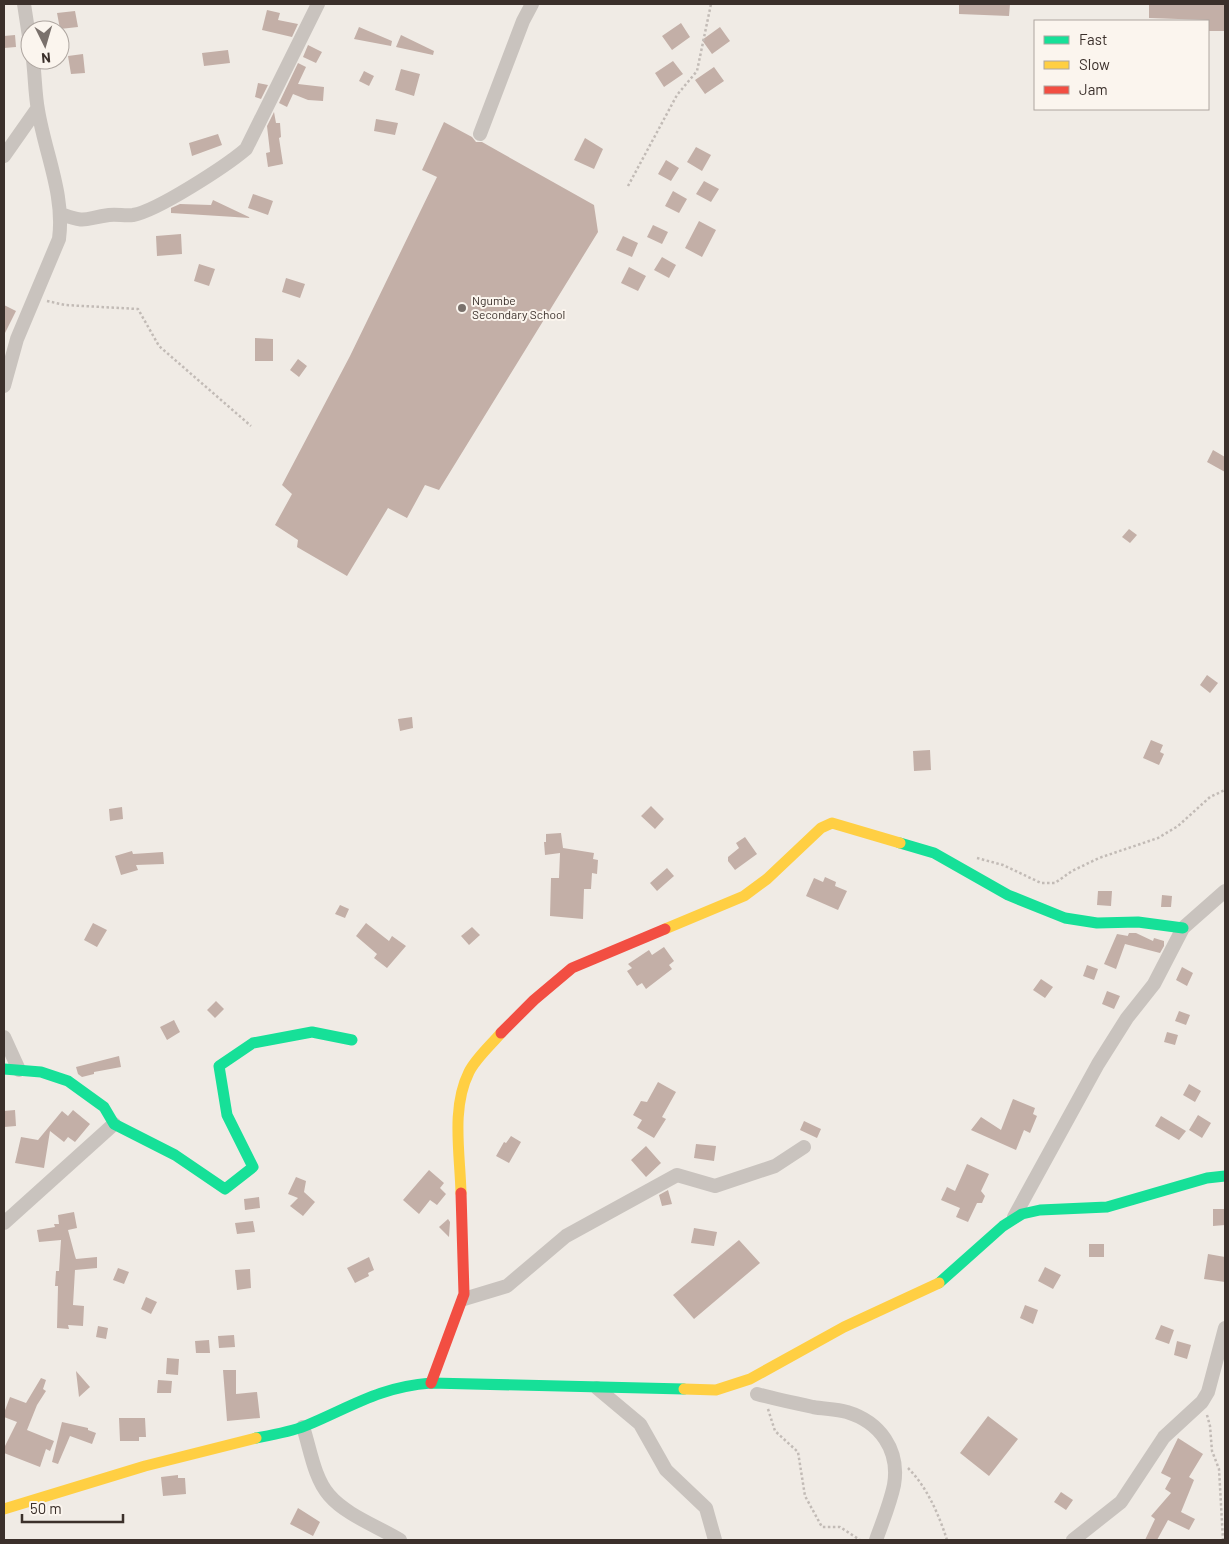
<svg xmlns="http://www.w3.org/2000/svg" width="1229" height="1544" font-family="Barlow,sans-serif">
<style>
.building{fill:#c3afa7}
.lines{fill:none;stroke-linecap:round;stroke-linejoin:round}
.path{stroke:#c2bbb6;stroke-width:2.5;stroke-dasharray:2.5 2.5;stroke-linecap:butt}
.street{stroke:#c9c3be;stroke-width:14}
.fast{stroke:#16e098;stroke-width:11}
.slow{stroke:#ffcf43;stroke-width:11}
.jam{stroke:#f24e42;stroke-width:11}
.poi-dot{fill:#7a716c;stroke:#fbf5ee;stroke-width:2}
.labels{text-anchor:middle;stroke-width:4;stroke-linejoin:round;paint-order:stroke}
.poi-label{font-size:12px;fill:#3b302b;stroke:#fbf5ee;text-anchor:start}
</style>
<rect width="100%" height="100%" fill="#f0ebe5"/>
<!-- building -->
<path class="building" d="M 959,4 L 1010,4 L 1009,16 L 959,14 Z
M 1149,4 L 1225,4 L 1225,31 L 1208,31 L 1207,20 L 1149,18 Z
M 267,10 L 280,13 L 278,20 L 298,24 L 292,37 L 262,30 Z
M 75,11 L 78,27 L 60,29 L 57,13 Z
M 681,23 L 690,37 L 672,50 L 662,36 Z
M 359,27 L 392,41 L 391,46 L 354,39 Z
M 720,27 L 730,41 L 712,54 L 702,40 Z
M 15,35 L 16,47 L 4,48 L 4,36 Z
M 401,35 L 434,51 L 433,55 L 396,47 Z
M 308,45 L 322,52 L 316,63 L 303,57 Z
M 228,50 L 230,63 L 204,66 L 202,53 Z
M 83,54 L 85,73 L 71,74 L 68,56 Z
M 673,61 L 683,74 L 664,87 L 655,73 Z
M 298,63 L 306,67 L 298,84 L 324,87 L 323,101 L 308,100 L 293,94 L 287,107 L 279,103 Z
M 714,67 L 724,81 L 705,94 L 695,80 Z
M 401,69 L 420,74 L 414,96 L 395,90 Z
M 364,71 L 374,76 L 369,86 L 359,81 Z
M 258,83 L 268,85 L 261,99 L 255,97 Z
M 274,112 L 276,123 L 280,123 L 281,137 L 279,138 L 283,164 L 268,167 L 266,153 L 270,152 L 267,126 Z
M 376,119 L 398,123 L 395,135 L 374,131 Z
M 444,122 L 472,137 L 476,142 L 482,142 L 594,205 L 598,232 L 439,490 L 425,485 L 407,518 L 388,508 L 347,576 L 297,547 L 298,540 L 275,525 L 292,494 L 282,485 L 350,356 L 437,177 L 422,170 Z
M 218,134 L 222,145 L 192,156 L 189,143 Z
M 585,138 L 603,149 L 594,169 L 574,160 Z
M 696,147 L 711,155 L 702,171 L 687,162 Z
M 666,160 L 679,168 L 671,181 L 658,174 Z
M 704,181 L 719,189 L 711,202 L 696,194 Z
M 673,191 L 687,199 L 679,213 L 665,206 Z
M 253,194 L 273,201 L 268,215 L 248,208 Z
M 213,200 L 251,218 L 171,213 L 171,208 L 180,204 L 211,205 Z
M 699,221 L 716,230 L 702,257 L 685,248 Z
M 653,225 L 668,232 L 662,244 L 647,237 Z
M 181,234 L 182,254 L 157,256 L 156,236 Z
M 623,236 L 638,243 L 632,257 L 616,250 Z
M 662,257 L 676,265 L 669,278 L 654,270 Z
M 199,264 L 215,269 L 209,286 L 194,281 Z
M 629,267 L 646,276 L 638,291 L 621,283 Z
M 286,278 L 305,284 L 300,298 L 282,292 Z
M 4,305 L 16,311 L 4,335 Z
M 255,338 L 273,339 L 273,361 L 255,361 Z
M 298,359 L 307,366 L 299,377 L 290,370 Z
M 1213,450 L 1225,457 L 1225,472 L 1207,462 Z
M 1129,529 L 1137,535 L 1130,543 L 1122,537 Z
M 1207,675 L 1218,683 L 1210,693 L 1200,685 Z
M 412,717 L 413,728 L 400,731 L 398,719 Z
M 1151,740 L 1163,745 L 1160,752 L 1164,754 L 1159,765 L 1143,758 Z
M 930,750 L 931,770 L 914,771 L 913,751 Z
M 651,806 L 664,819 L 655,829 L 641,816 Z
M 122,807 L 123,819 L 110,821 L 109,809 Z
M 561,833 L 563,848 L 594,853 L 593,859 L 598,860 L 597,874 L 592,873 L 591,889 L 584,889 L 583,919 L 550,916 L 551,878 L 559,878 L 560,853 L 545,855 L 544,842 L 546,842 L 546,834 Z
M 745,837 L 757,854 L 735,870 L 728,861 L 728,857 L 739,848 L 736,843 Z
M 132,851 L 133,854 L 163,852 L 164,864 L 136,865 L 138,870 L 121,875 L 115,856 Z
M 667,868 L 674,876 L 657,891 L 650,883 Z
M 825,877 L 836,882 L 835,886 L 847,891 L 838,910 L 806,896 L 814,878 L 823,882 Z
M 1098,891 L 1112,891 L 1111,906 L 1097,905 Z
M 1162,895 L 1172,896 L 1171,907 L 1161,907 Z
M 340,905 L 349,909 L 345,918 L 335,914 Z
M 93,923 L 107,930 L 97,947 L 84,940 Z
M 366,923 L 389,941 L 392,936 L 406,946 L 387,968 L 374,958 L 377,954 L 356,936 Z
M 472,927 L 480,935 L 469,945 L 461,936 Z
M 1129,933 L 1136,933 L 1153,941 L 1154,938 L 1164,941 L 1164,946 L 1160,953 L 1125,944 L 1116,969 L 1104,964 L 1117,934 L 1128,936 L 1126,940 Z
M 664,947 L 674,961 L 669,965 L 672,969 L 646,989 L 642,983 L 637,986 L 627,971 L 632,968 L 628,964 L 649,950 L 652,955 Z
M 1087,965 L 1098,969 L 1094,980 L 1083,976 Z
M 1182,967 L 1193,973 L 1187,986 L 1176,980 Z
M 1041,979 L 1053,987 L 1045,998 L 1033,990 Z
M 1107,991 L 1120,996 L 1114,1009 L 1102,1004 Z
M 216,1001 L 224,1009 L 215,1018 L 207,1010 Z
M 1179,1011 L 1190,1015 L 1186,1025 L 1175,1021 Z
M 174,1020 L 180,1032 L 167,1040 L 160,1027 Z
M 1167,1032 L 1178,1035 L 1175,1045 L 1164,1042 Z
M 119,1056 L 121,1067 L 94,1072 L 94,1074 L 82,1077 L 78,1074 L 76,1067 Z
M 658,1082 L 676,1092 L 662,1117 L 666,1119 L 654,1138 L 637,1128 L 642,1120 L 633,1115 L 641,1101 L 647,1102 Z
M 1189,1084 L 1201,1091 L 1195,1102 L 1183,1095 Z
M 1013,1099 L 1035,1108 L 1033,1114 L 1037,1116 L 1030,1133 L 1024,1130 L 1016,1150 L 971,1130 L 981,1117 L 1001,1130 Z
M 15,1110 L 16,1126 L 4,1127 L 4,1111 Z
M 73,1110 L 90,1124 L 75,1142 L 68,1137 L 64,1142 L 50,1131 L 44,1168 L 15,1163 L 21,1137 L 38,1140 L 62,1111 L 68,1116 Z
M 1198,1115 L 1211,1123 L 1202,1138 L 1189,1130 Z
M 1161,1116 L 1186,1131 L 1179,1140 L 1155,1126 Z
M 804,1121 L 821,1129 L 817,1138 L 800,1130 Z
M 511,1136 L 521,1142 L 509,1163 L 496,1156 L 504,1142 L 506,1143 Z
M 696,1144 L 716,1146 L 714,1161 L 694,1158 Z
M 646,1146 L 661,1163 L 646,1177 L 631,1160 Z
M 967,1164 L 989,1174 L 981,1191 L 985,1196 L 982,1203 L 977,1203 L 968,1222 L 956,1217 L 960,1208 L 941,1200 L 947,1187 L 955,1191 Z
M 429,1170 L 444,1183 L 440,1188 L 446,1194 L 437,1205 L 430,1200 L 419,1214 L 403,1200 Z
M 296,1177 L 306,1181 L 304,1192 L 315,1202 L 303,1216 L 290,1206 L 298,1198 L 288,1194 Z
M 668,1190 L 672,1204 L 662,1206 L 659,1195 Z
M 259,1197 L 260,1208 L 245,1210 L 244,1199 Z
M 1213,1209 L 1225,1209 L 1225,1225 L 1213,1226 Z
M 74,1212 L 77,1228 L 68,1230 L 75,1256 L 76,1259 L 97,1257 L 97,1268 L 75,1270 L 73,1305 L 84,1306 L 83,1326 L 68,1325 L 69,1329 L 57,1328 L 58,1286 L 55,1286 L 56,1271 L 59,1271 L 61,1240 L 39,1242 L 37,1230 L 55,1227 L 54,1224 L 59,1224 L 58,1215 Z
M 448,1219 L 450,1222 L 449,1237 L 439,1227 Z
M 253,1221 L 255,1232 L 237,1234 L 235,1223 Z
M 694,1228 L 717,1232 L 714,1246 L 691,1243 Z
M 739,1240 L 760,1263 L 694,1319 L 673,1295 Z
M 1089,1244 L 1104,1244 L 1104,1257 L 1089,1257 Z
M 1208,1254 L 1225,1257 L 1225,1282 L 1204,1279 Z
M 369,1257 L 374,1270 L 368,1273 L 369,1276 L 355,1283 L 347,1268 Z
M 1045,1267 L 1061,1275 L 1053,1289 L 1038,1281 Z
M 118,1268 L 129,1272 L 124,1284 L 113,1280 Z
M 250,1269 L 251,1288 L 237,1290 L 235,1270 Z
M 146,1297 L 157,1302 L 151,1314 L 141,1309 Z
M 1025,1305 L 1038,1310 L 1033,1324 L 1020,1318 Z
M 1161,1325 L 1174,1330 L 1169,1344 L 1155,1339 Z
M 98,1326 L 108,1328 L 106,1339 L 96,1337 Z
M 234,1335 L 235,1347 L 219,1348 L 218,1336 Z
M 209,1340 L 210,1353 L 196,1353 L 195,1341 Z
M 1177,1341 L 1191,1345 L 1187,1359 L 1174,1355 Z
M 167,1358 L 179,1359 L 178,1375 L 166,1374 Z
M 223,1370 L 236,1370 L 236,1394 L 257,1392 L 260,1418 L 227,1421 Z
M 76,1371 L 90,1387 L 79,1397 Z
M 41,1378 L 46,1380 L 43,1389 L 46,1391 L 37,1405 L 27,1430 L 54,1441 L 50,1451 L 46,1449 L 40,1467 L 4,1453 L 4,1448 L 17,1422 L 4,1417 L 4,1413 L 10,1397 L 26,1403 Z
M 158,1380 L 172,1381 L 171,1393 L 157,1393 Z
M 988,1416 L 1018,1439 L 989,1476 L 960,1453 Z
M 119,1418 L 145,1418 L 146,1437 L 139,1437 L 139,1441 L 120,1441 Z
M 62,1422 L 88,1428 L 88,1430 L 96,1433 L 92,1444 L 70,1436 L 58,1464 L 52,1462 Z
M 1178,1438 L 1203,1454 L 1189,1477 L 1194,1480 L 1181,1512 L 1195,1519 L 1189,1530 L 1168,1520 L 1157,1540 L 1145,1540 L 1155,1519 L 1151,1516 L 1171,1493 L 1165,1489 L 1171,1478 L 1161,1473 Z
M 178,1475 L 178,1478 L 185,1478 L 186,1494 L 163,1496 L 161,1477 Z
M 1061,1492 L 1073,1500 L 1066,1510 L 1054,1502 Z
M 298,1508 L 320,1522 L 313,1536 L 290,1524 Z"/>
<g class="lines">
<!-- path -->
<path class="path" d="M 628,186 L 677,95 L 697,71 L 711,4
M 47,301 L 65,305 L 138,309 L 159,346 L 251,426
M 977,858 L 1003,865 L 1041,883 L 1055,883 L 1072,871 L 1099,858 L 1158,838 L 1178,826 L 1210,797 L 1225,790
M 768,1409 L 775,1431 L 798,1452 L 805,1496 L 822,1527 L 840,1527 L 860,1540
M 1207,1415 L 1210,1426 L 1212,1451 L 1219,1469 L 1223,1540
M 908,1468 C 927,1487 939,1515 947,1540"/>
<!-- street -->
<path class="street" d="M 24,4 L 30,43
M 480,134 L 523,21 L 532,4
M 4,156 L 37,109
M 61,214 C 88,224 84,218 109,215 C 117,214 125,216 133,215 C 157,211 226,166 246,149 L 318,4
M 4,386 L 17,339 L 59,239 C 65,195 45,153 38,110 C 35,94 35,76 33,60
M 4,1037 L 19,1070
M 1014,1217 L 1098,1064 L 1127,1018 L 1154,984 L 1183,928 L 1225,891
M 4,1223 L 114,1124
M 464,1299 L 507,1286 L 566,1236 L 677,1175 L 715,1186 L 775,1166 L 804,1147
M 597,1388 L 640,1424 L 666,1470 L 706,1508 L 715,1540
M 757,1394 C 775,1399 794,1403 813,1407 C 824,1409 836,1409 847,1412 C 880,1422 900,1450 894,1485 C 890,1504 882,1523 876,1540
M 303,1427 C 310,1448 314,1478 329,1495 C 346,1515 377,1526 400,1540
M 1073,1540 L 1121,1502 L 1164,1437 L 1202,1402 L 1208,1392 L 1225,1328"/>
<!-- fast -->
<path class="fast" d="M 900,843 L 934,853 L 1008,895 L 1065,918 L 1097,923 L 1138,922 L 1183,928
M 4,1069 L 41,1072 L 68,1081 L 104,1107 L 114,1124 L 175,1155 L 225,1189 L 253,1167 L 227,1115 L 219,1066 L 253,1043 L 312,1032 L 352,1040
M 939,1283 L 1003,1226 L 1022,1214 L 1040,1210 L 1107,1207 L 1207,1178 L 1225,1176
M 256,1438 C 272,1435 290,1432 305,1426 C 351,1407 379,1387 431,1383 L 684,1389"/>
<!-- slow -->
<path class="slow" d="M 665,929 L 744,896 L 767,879 L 821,828 L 832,823 L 900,843
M 461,1193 C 460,1153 451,1108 469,1072 C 476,1058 491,1045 501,1033
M 684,1389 L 716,1390 L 750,1379 L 844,1327 L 939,1283
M 4,1509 L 145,1466 L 256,1438"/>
<!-- jam -->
<path class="jam" d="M 501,1033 L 534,1000 L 572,968 L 665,929
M 431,1383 L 464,1294 L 461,1193"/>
</g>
<!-- markers -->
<circle class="poi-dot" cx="462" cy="308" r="5"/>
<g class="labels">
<!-- poi labels -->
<g class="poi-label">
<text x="472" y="305">Ngumbe<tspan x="472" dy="14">Secondary School</tspan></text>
</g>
</g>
<!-- border -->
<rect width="1229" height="1544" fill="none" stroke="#3b302b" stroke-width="10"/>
<!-- legend -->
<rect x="1034" y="20" width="175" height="90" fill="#fbf5ee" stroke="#aea6a0"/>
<rect x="1044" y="36" width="25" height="8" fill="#16e098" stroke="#aea6a0"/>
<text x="1079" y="45" font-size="15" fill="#3b302b">Fast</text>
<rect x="1044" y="61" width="25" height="8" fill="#ffcf43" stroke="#aea6a0"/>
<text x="1079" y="70" font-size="15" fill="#3b302b">Slow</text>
<rect x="1044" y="86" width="25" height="8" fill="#f24e42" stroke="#aea6a0"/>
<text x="1079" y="95" font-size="15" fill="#3b302b">Jam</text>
<!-- north arrow -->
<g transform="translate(45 45) rotate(175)"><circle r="24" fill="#fbf5ee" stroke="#aea6a0"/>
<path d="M0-4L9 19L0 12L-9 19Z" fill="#7a716c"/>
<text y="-8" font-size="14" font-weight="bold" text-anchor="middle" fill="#3b302b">N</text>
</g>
<!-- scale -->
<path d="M22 1514v8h101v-8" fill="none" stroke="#3b302b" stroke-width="2.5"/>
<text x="30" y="1514" font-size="15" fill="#3b302b" stroke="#fbf5ee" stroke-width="4" paint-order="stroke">50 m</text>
</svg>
